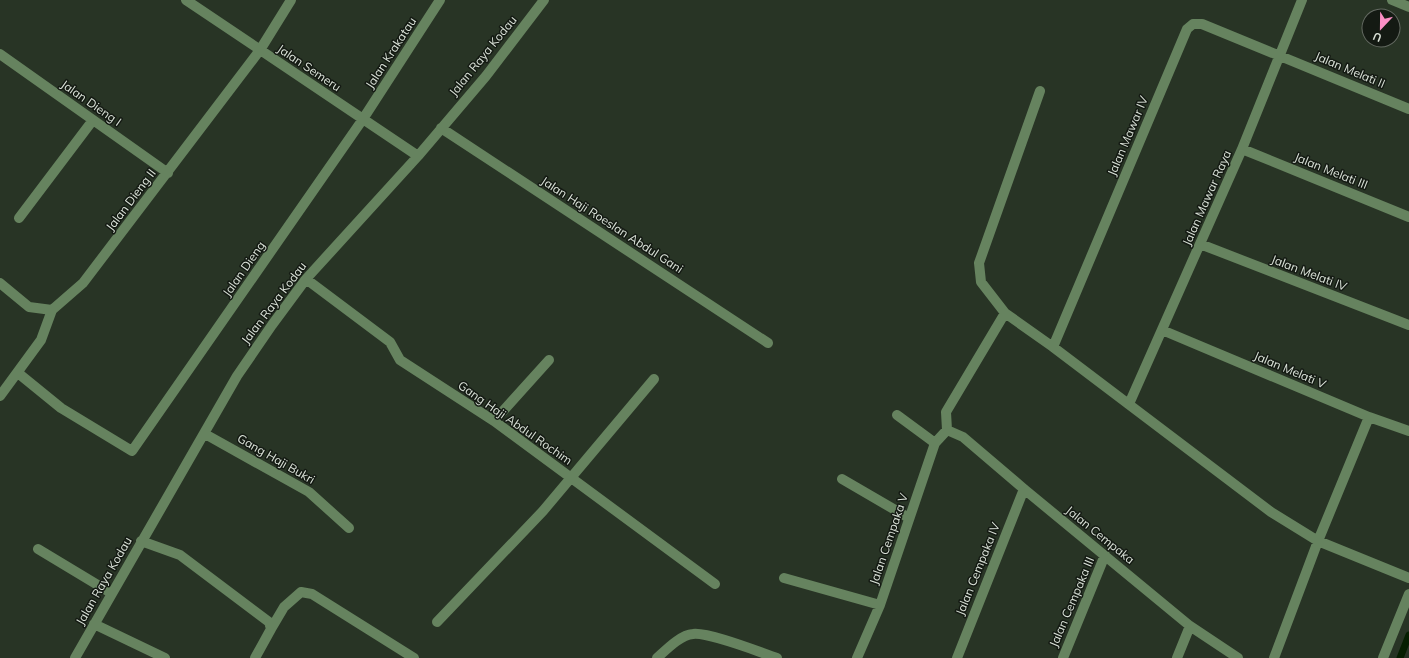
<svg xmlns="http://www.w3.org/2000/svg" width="1409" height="658" font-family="Mulish,sans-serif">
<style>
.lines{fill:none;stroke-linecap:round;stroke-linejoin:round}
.stream{stroke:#061f01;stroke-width:7}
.minor{stroke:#66835f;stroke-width:10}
.labels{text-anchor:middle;stroke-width:3;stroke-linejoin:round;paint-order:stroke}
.street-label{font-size:12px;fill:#dbe3d9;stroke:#141a13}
</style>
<rect width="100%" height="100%" fill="#283425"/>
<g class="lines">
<!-- stream -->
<path class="stream" d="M 1400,658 L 1409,635"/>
<!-- minor -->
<path class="minor" d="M 186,0 L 418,156
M 1392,0 L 1409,7
M 0,54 L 168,173
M 1040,91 L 979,263 L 981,282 L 1005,313 L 1053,347 L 1271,512 L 1318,541 L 1409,578
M 441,128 L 768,343
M 1242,149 L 1409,217
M 19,218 L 93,120
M 1200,244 L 1409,325
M 306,279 L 390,342 L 400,360 L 494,421 L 715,584
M 0,283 L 29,307 L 52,310 L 83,283 L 260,50 L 291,0
M 1162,330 L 1369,417 L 1409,431
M 1053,347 L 1187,29 L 1193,24 L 1202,24 L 1409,109
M 18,373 L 61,408 L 132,451 L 363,119 L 440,0
M 0,396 L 41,340 L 52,310
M 1129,404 L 1242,149 L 1302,0
M 897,415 L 935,443
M 494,421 L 549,360
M 947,430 L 963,437 L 1024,489 L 1190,626 L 1238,658
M 947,430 L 946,412 L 1005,313
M 205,434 L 309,492 L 349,528
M 842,479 L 909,518
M 141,541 L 180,555 L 269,622 L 271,629 L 255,658
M 38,549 L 111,593
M 784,578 L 880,605
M 437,622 L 543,511 L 654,379
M 94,624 L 165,658
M 271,629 L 284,607 L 301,592 L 312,594 L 414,658
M 75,658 L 237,376 L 272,325 L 306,279 L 418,156 L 486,76 L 544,0
M 657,658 C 666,650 680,635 693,634 C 709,632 759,652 777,658
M 857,658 L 880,605 L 935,443 L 947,430
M 957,658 L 1024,489
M 1063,658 L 1105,555
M 1177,658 L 1190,626
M 1274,658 L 1318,541 L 1369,417
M 1383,658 L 1409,594"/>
</g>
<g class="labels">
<!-- street labels -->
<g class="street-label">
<text transform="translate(391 53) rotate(-57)" y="4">Jalan Krakatau</text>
<text transform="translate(483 56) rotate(-51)" y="4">Jalan Raya Kodau</text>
<text transform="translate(309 68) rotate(34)" y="4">Jalan Semeru</text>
<text transform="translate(1350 70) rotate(23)" y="4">Jalan Melati II</text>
<text transform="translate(91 103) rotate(35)" y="4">Jalan Dieng I</text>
<text transform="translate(1128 136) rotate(-67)" y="4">Jalan Mawar IV</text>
<text transform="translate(1331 171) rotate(22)" y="4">Jalan Melati III</text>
<text transform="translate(1207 198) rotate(-66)" y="4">Jalan Mawar Raya</text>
<text transform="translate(131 200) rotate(-53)" y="4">Jalan Dieng II</text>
<text transform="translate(612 225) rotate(33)" y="4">Jalan Haji Roeslan Abdul Gani</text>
<text transform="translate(244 269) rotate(-55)" y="4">Jalan Dieng</text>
<text transform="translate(1309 273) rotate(21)" y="4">Jalan Melati IV</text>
<text transform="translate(274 303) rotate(-53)" y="4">Jalan Raya Kodau</text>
<text transform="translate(1290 370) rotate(23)" y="4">Jalan Melati V</text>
<text transform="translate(515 423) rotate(35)" y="4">Gang Haji Abdul Rochim</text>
<text transform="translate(276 459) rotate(30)" y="4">Gang Haji Bukri</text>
<text transform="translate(1100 535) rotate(39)" y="4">Jalan Cempaka</text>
<text transform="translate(889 539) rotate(-71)" y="4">Jalan Cempaka V</text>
<text transform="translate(978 569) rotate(-68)" y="4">Jalan Cempaka IV</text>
<text transform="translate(104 581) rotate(-60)" y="4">Jalan Raya Kodau</text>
<text transform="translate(1072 602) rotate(-67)" y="4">Jalan Cempaka III</text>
</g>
</g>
<!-- north arrow -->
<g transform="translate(1381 28) rotate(202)"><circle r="19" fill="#141a13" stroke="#646a62"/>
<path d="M0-3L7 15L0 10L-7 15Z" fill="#fb8fc5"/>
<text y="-6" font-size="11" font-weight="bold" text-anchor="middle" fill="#dbe3d9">U</text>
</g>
</svg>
